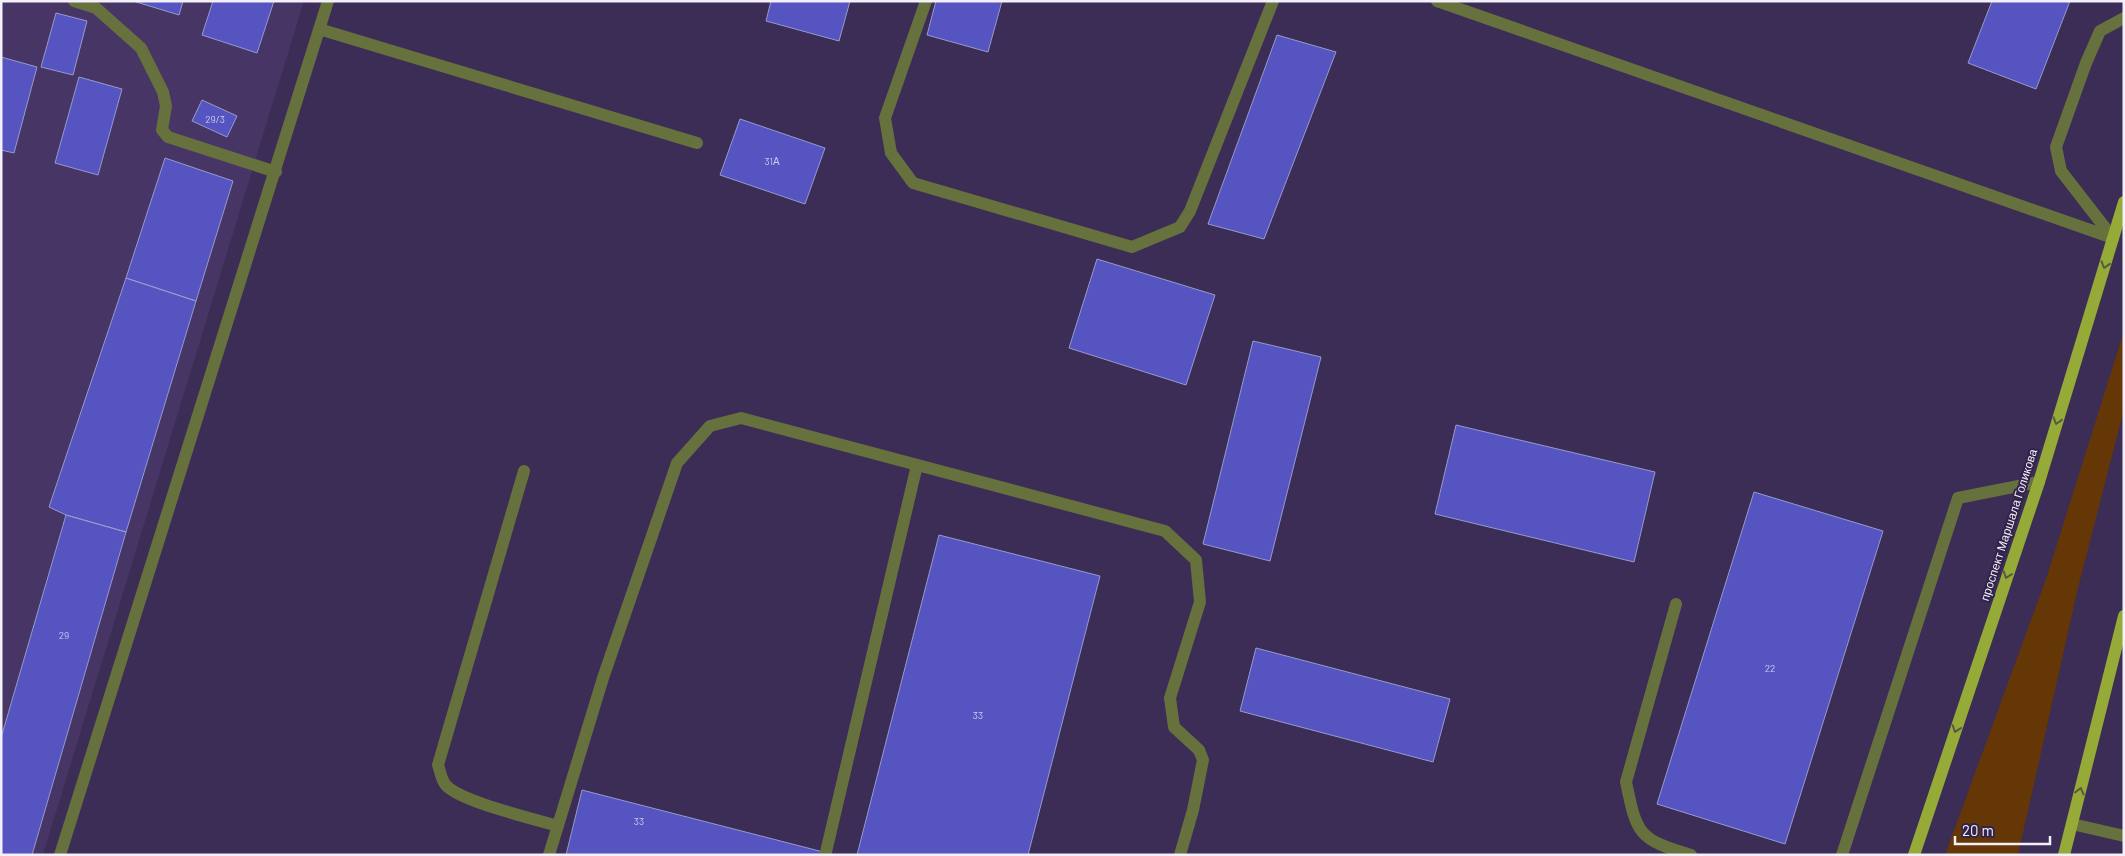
<svg xmlns="http://www.w3.org/2000/svg" width="2125" height="856" font-family="Barlow,sans-serif">
<style>
.built{fill:#463565}
.green{fill:#653606}
.building{fill:#5554c0;stroke:#969bcc}
.lines{fill:none;stroke-linecap:round;stroke-linejoin:round}
.lane{stroke:#66713e;stroke-width:12}
.primary{stroke:#96aa38;stroke-width:12}
.oneway{stroke:#595943}
.labels{text-anchor:middle;stroke-width:4;stroke-linejoin:round;paint-order:stroke}
.number-label{font-size:10px;fill:#ccc9ec}
.street-label{font-size:12px;fill:#f3f0fb;stroke:#31234a}
</style>
<rect width="100%" height="100%" fill="#3b2d55"/>
<!-- built -->
<path class="built" d="M 1,1 L 304,1 L 43,855 L 1,855 Z"/>
<!-- green -->
<path class="green" d="M 2124,331 L 2124,409 L 2077,592 L 2018,855 L 1945,855 L 2046,579 Z"/>
<!-- building -->
<path class="building" d="M 133,1 L 183,1 L 179,15 Z
M 213,1 L 274,1 L 257,53 L 202,35 Z
M 771,1 L 850,1 L 839,41 L 766,21 Z
M 936,1 L 1002,1 L 988,52 L 927,35 Z
M 1992,1 L 2070,1 L 2036,89 L 1968,63 Z
M 56,13 L 87,21 L 73,75 L 41,67 Z
M 1277,35 L 1336,52 L 1264,239 L 1208,224 Z
M 1,57 L 37,67 L 14,153 L 1,150 Z
M 79,77 L 122,89 L 98,175 L 55,163 Z
M 202,100 L 237,116 L 227,137 L 192,121 Z
M 740,119 L 825,148 L 805,204 L 720,175 Z
M 165,158 L 233,181 L 196,301 L 126,278 Z
M 1097,259 L 1215,295 L 1186,385 L 1069,348 Z
M 126,278 L 196,301 L 126,532 L 66,515 L 49,507 Z
M 1253,341 L 1321,357 L 1270,561 L 1203,544 Z
M 1456,425 L 1655,472 L 1634,562 L 1435,514 Z
M 1754,492 L 1883,531 L 1785,844 L 1657,804 Z
M 66,515 L 126,532 L 32,855 L 1,855 L 1,738 Z
M 939,535 L 1100,576 L 1028,855 L 857,855 Z
M 1256,648 L 1450,699 L 1433,762 L 1240,711 Z
M 582,790 L 835,855 L 566,855 Z"/>
<g class="lines">
<!-- lane -->
<path class="lane" d="M 74,1 L 96,8 L 141,48 L 163,92 L 166,106 L 162,130 L 168,137 L 276,172
M 926,1 L 885,118 L 891,153 L 913,183 L 1132,247 L 1180,227 L 1190,211 L 1273,1
M 1437,1 L 2113,238
M 319,29 L 697,143
M 2113,238 L 2061,171 L 2056,147 L 2086,63 L 2100,31 L 2124,18
M 524,471 L 438,765 C 440,770 441,779 445,784 C 457,801 535,819 558,826
M 1676,604 L 1626,782 C 1637,835 1638,839 1691,855
M 2072,824 L 2124,836
M 826,852 L 917,465
M 60,855 L 328,1
M 549,855 L 603,678 L 677,463 L 710,426 L 741,418 L 1165,531 L 1196,560 L 1200,602 L 1170,698 L 1174,727 L 1199,750 L 1203,760 L 1193,810 L 1180,855
M 1842,855 L 1958,498 L 2039,482"/>
<!-- primary -->
<path class="primary" d="M 1914,855 L 2039,482 L 2124,202
M 2064,855 L 2124,616"/>
</g>
<!-- one-way arrows -->
<defs><path id="oneway-chevron" d="M-2-3.5L2.5 0L-2 3.5" fill="none" stroke-width="1.6" stroke-linecap="round" stroke-linejoin="round" transform="scale(1.25)"/></defs>
<g class="oneway">
<use href="#oneway-chevron" transform="translate(2105 265) rotate(107)"/>
<use href="#oneway-chevron" transform="translate(2057 421) rotate(107)"/>
<use href="#oneway-chevron" transform="translate(2007 575) rotate(109)"/>
<use href="#oneway-chevron" transform="translate(1956 729) rotate(109)"/>
<use href="#oneway-chevron" transform="translate(2080 791) rotate(-76)"/>
</g>
<g class="labels">
<!-- number labels -->
<g class="number-label">
<text x="215" y="123">29/3</text>
<text x="772" y="165">31А</text>
<text x="64" y="639">29</text>
<text x="1770" y="672">22</text>
<text x="978" y="719">33</text>
<text x="639" y="825">33</text>
</g>
<!-- street labels -->
<g class="street-label">
<text transform="translate(2009 525) rotate(-72)" y="4">проспект Маршала Голикова</text>
</g>
</g>
<!-- border -->
<rect width="2125" height="856" fill="none" stroke="#f3f0fb" stroke-width="5"/>
<!-- scale -->
<path d="M1955 836v8h95v-8" fill="none" stroke="#f3f0fb" stroke-width="2.5"/>
<text x="1962" y="836" font-size="15" fill="#f3f0fb" stroke="#31234a" stroke-width="4" paint-order="stroke">20 m</text>
</svg>
